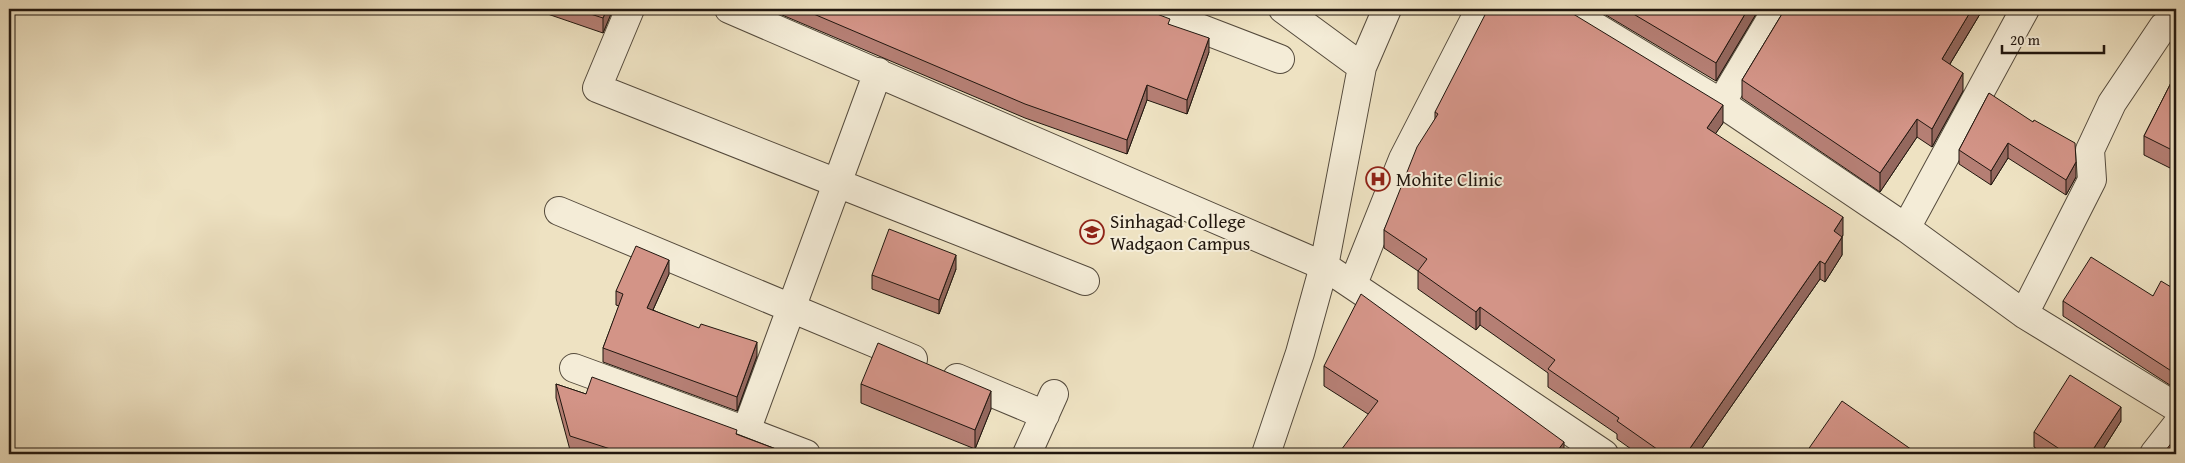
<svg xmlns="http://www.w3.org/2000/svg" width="2185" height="463" font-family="'Gentium Book Plus',serif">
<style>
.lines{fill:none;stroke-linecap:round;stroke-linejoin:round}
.street-casing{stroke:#544a3c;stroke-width:30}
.street{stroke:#f4ecd7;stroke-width:28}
.wall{fill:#b57f74;stroke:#21170f}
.shaded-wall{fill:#94685e;stroke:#21170f}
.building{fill:#d39487;stroke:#21170f}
.labels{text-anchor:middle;stroke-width:4;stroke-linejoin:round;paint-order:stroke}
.poi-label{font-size:19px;fill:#21170f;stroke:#f4ecd7;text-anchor:start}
</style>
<rect width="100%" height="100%" fill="#eee2c2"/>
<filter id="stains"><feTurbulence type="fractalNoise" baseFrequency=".004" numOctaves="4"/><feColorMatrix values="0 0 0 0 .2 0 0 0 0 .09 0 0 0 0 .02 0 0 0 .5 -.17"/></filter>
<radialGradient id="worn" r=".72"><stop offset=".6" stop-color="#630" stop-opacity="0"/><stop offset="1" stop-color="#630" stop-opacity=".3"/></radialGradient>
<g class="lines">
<!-- street casing -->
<g class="street-casing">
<path id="street" d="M 630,9 L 597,88 L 1085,281
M 729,9 L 1324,266 L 1604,454
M 1150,9 L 1280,59
M 1283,9 L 1362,67
M 1566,9 L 1721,103 L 1906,228 L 2024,314 L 2176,407
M 1721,103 L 1777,9
M 559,211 L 913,359
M 1906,228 L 2025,9
M 1353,284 L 1403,159 L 1480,9
M 2024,314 L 2092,180 L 2090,150 L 2112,103 L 2163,27
M 574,368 L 746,431 L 878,72
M 957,378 L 1045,415
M 746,431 L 806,454
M 1027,454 L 1054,394
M 1266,454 L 1300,353 L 1324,266 L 1362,67 L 1387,9
M 2154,454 L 2176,426"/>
</g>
<!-- street -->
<use href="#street" class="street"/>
</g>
<!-- wall -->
<path class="wall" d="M 536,9 L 613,9 L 603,33 L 536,10 Z
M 768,9 L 1144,9 L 1170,25 L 1209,52 L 1187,114 L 1147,100 L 1127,154 L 1025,118 Z
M 1596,9 L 1759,9 L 1716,81 Z
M 1785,9 L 1983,9 L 1950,64 L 1963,91 L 1932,147 L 1917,137 L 1880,192 L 1742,98 L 1742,80 Z
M 2176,73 L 2176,171 L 2144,155 L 2144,136 Z
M 1989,93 L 2076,177 L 2066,195 L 2008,158 L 1991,185 L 1959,164 L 1959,150 Z
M 1435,112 L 1723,123 L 1715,134 L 1843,235 L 1842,237 L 1842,255 L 1825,282 L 1820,279 L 1698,454 L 1638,454 L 1617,439 L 1617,434 L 1548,387 L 1548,373 L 1480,325 L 1476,330 L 1418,289 L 1418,271 L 1384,248 L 1384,230 L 1435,119 Z
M 956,269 L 939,314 L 872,289 L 872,275 Z
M 669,274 L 653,310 L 757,356 L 737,411 L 603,362 L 603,348 L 619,306 L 616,305 L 616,291 Z
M 2176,290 L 2176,389 L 2063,316 L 2063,301 L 2153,296 Z
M 1324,366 L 1564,454 L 1368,414 L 1324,386 Z
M 556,384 L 586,394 L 737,434 L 789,454 L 581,454 L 570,450 L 556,398 Z
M 861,384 L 991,409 L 975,449 L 861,403 Z
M 2121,421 L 2100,454 L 2045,454 L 2034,447 L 2034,432 Z"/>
<!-- shaded-wall -->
<path class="shaded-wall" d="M 607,9 L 613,9 L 603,33 L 603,18 Z
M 1748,9 L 1759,9 L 1716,81 L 1716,63 Z
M 1972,9 L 1983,9 L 1942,77 L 1942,59 Z
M 1209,38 L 1209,52 L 1187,114 L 1187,100 Z
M 1963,73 L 1963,91 L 1932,147 L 1932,129 Z
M 1147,85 L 1147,100 L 1127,154 L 1127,140 Z
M 1723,105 L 1723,123 L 1707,146 L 1707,128 Z
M 1917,119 L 1917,137 L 1880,192 L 1880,173 Z
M 2008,143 L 2008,158 L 1991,185 L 1991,171 Z
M 2076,162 L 2076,177 L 2066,195 L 2066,180 Z
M 1843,217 L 1843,235 L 1834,249 L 1834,231 Z
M 1842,237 L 1842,255 L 1825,282 L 1825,264 Z
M 956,255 L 956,269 L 939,314 L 939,300 Z
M 669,260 L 669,274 L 647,323 L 647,308 Z
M 1820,261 L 1820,279 L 1698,454 L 1686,454 Z
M 1480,307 L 1480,325 L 1476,330 L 1476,312 Z
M 757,342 L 757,356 L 737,411 L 737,397 Z
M 991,391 L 991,409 L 975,449 L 975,430 Z
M 2121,407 L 2121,421 L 2100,454 L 2090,454 Z
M 1564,442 L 1564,454 L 1555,454 Z"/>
<!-- building -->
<path class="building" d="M 575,9 L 607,9 L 603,18 Z
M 802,9 L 1144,9 L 1170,19 L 1168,24 L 1209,38 L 1187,100 L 1147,85 L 1127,140 L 1025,104 Z
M 1488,9 L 1565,9 L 1723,105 L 1707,128 L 1843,217 L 1834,231 L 1842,237 L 1825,264 L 1820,261 L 1686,454 L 1664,454 L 1617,421 L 1619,418 L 1548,369 L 1555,360 L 1480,307 L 1476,312 L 1418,271 L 1427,259 L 1384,230 L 1417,147 L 1438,114 L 1435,112 Z
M 1625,9 L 1748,9 L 1716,63 Z
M 1785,9 L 1972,9 L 1942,59 L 1963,73 L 1932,129 L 1917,119 L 1880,173 L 1742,80 Z
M 2176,73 L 2176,152 L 2144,136 Z
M 1989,93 L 2033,122 L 2034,120 L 2075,143 L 2076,162 L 2066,180 L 2008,143 L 1991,171 L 1959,150 Z
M 889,229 L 956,255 L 939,300 L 872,275 Z
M 636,246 L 669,260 L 647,308 L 699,328 L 701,324 L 757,342 L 737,397 L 603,348 L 623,294 L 616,291 Z
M 2091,257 L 2153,296 L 2161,281 L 2176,290 L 2176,374 L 2063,301 Z
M 1361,294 L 1564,442 L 1555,454 L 1338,454 L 1378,401 L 1324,366 Z
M 878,343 L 991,391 L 975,430 L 861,384 Z
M 2070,375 L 2121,407 L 2090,454 L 2067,454 L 2034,432 Z
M 592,377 L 737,430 L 736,434 L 789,454 L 626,454 L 570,436 L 556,384 L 586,394 Z
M 1842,401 L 1915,452 L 1916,450 L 1922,454 L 1805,454 Z
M 2176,437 L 2176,454 L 2158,454 L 2160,454 L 2166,450 Z"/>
<!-- icons -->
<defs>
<g id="hospital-ring" transform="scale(1.25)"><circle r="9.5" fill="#f4ecd7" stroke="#8f2418" stroke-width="1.5"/><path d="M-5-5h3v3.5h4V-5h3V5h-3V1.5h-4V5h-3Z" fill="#8f2418"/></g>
<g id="university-ring" transform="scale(1.25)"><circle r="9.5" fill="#f4ecd7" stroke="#8f2418" stroke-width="1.5"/><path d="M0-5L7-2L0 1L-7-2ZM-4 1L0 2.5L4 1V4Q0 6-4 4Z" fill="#8f2418"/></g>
</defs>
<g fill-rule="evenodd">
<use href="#hospital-ring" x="1378" y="179"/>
<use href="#university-ring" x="1092" y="232"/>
</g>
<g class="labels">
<!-- poi labels -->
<g class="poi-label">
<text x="1396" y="186">Mohite Clinic</text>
<text x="1110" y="228">Sinhagad College<tspan x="1110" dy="22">Wadgaon Campus</tspan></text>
</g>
</g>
<!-- margin -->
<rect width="2185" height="463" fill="none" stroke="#eee2c2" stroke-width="30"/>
<rect x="10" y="10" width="2165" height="443" fill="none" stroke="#21170f" stroke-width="2.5"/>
<rect x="15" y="15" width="2155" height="433" fill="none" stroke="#21170f"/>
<!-- scale -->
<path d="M2002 45v8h102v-8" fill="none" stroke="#21170f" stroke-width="2.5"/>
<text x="2010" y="45" font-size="15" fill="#21170f" stroke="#f4ecd7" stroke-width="4" paint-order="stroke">20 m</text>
<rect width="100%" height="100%" filter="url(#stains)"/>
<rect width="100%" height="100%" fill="url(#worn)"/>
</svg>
